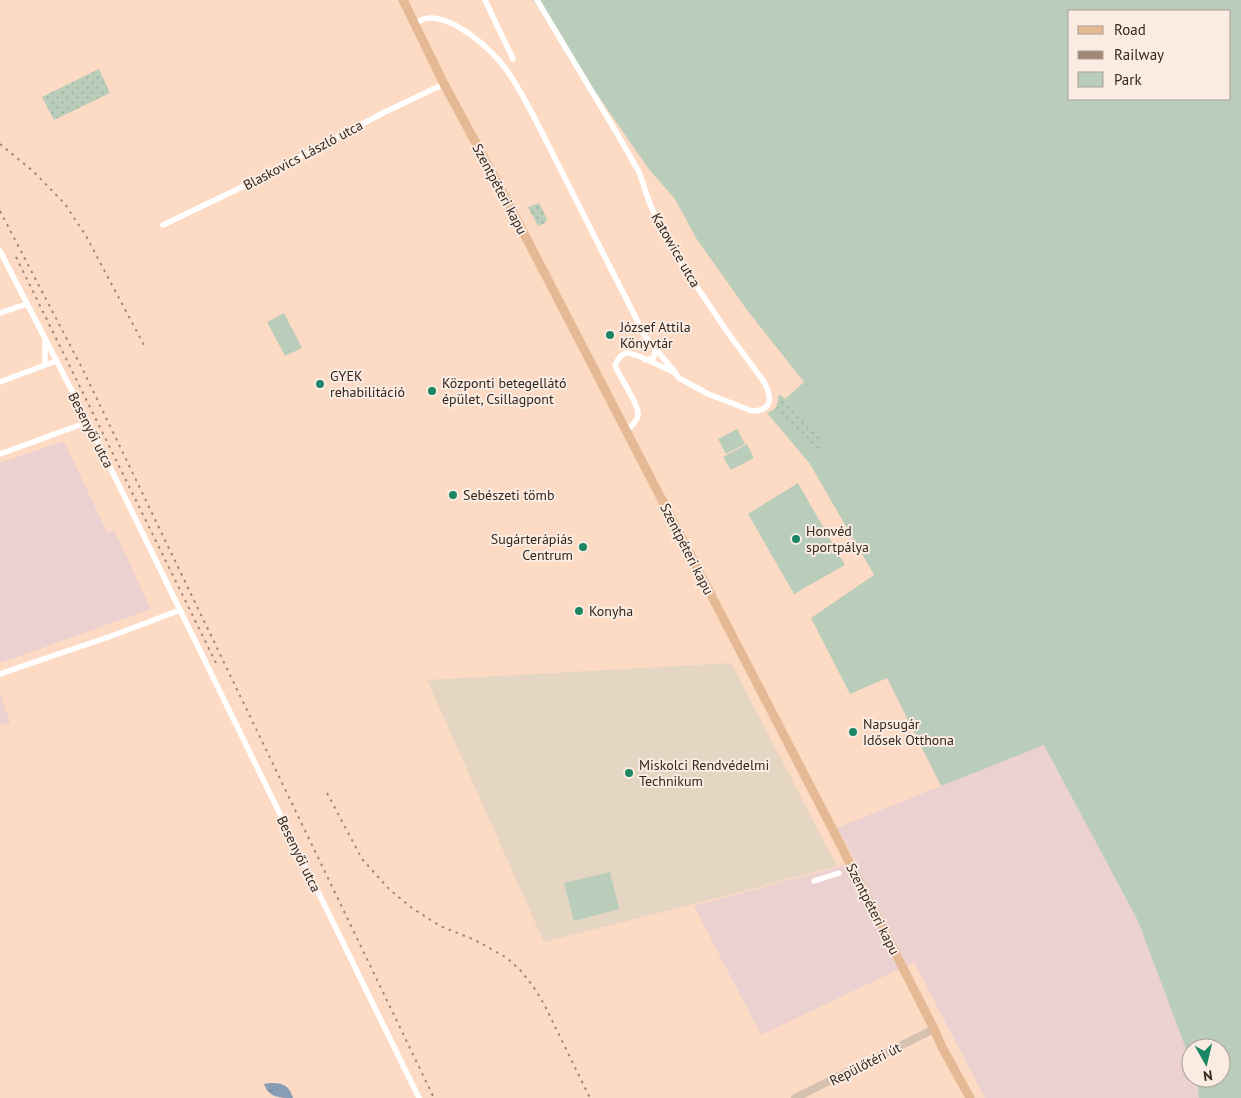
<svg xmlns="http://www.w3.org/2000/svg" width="1241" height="1098" font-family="'PT Sans',sans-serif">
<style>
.commercial{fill:#ebd1cf}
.education{fill:#e4d6c2}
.green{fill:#b9cdba;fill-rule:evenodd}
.park{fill:url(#park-dots)}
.water{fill:url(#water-ripples)}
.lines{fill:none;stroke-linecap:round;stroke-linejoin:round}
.street{stroke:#fff;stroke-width:5.5}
.secondary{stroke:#d5c1af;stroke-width:8}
.primary{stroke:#e5b993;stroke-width:9}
.rail{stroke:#a08778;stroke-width:2;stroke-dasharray:2.5 5;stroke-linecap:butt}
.poi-dot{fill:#1b8663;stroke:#faece3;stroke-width:2}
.labels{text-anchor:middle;stroke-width:4;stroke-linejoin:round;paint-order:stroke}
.street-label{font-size:14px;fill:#34271f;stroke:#faece3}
.poi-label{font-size:14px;fill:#34271f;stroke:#faece3;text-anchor:start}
</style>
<defs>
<pattern id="park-dots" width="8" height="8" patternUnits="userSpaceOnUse" patternTransform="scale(1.25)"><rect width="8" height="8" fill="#b9cdba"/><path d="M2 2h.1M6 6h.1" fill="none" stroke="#a0b09f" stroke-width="1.8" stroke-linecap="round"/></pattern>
<pattern id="water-ripples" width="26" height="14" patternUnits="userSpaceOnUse" patternTransform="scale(1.25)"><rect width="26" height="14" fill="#879db5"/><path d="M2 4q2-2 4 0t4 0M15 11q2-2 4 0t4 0" fill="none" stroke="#6f8093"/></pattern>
</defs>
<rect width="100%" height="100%" fill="#fddac4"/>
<!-- commercial -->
<path class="commercial" d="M 64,441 L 107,532 L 114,530 L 151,609 L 0,663 L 0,463 Z
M 0,693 L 10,723 L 0,726 Z
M 1044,744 L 1138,921 L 1191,1062 L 1191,1078 L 1197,1079 L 1199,1098 L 985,1098 L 914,962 L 761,1035 L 694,906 L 856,862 L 837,828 Z"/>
<!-- education -->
<path class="education" d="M 731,663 L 837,866 L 702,902 L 544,942 L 427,680 Z"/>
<!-- green -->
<path class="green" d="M 533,0 L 1241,0 L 1241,1098 L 1199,1098 L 1197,1078 L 1221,1078 L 1221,1048 L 1191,1048 L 1191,1062 L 1138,921 L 1044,745 L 941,786 L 887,678 L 850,694 L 811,618 L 874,575 L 810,464 L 767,413 L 773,410 L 804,382 L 747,310 L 696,238 L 675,199 L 648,168 L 576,64 ZM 1070,11 L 1230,11 L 1230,99 L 1070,99 Z
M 284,313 L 302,348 L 285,356 L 267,322 Z
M 737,429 L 745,444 L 726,454 L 718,439 Z
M 747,444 L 754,458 L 731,470 L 723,457 Z
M 798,483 L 845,565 L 794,594 L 748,514 Z
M 610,872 L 619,909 L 574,921 L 564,883 Z"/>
<!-- park -->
<path class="park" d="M 99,69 L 110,93 L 54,120 L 42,97 Z
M 539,203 L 547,219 L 545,223 L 538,226 L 528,207 Z
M 779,394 L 788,401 L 819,437 L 823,446 L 821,453 L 818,456 L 776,410 Z"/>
<!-- water -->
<path class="water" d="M 270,1083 C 283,1083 289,1085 293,1098 C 280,1098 269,1098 264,1084 Z"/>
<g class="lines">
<!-- street -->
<path class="street" d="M 485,0 L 513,59
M 537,0 L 615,130 L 639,172 L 650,204 L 664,236 L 687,272 L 726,330 L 764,382 C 772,397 773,411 752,411 L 708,394 L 679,378 L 675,373 C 666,369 635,352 626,353 C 620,354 618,360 615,365 C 619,377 640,405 638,415 C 637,422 630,427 626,432
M 415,24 C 419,21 423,18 429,18 C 455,17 490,48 505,68 C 516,82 524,99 533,115 L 645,336 L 674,371
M 163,225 L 244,186 L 385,112 L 444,84
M 0,251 L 88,422 L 419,1098
M 0,313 L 27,304
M 645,360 L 650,359 L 654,357 L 655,349
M 45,365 L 45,341
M 0,382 L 56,361
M 0,454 L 88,422
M 0,674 L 117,634 L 180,610
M 814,881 L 839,873"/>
<!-- secondary -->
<path class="secondary" d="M 795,1098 L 934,1029"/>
<!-- primary -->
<path class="primary" d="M 403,0 L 444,84 L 503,193 L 835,834 L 934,1029 L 942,1047 L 970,1098"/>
<!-- rail -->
<path class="rail" d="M 0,144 L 34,172 L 65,204 L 86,236 L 145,347
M 0,211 L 83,370 L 434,1098
M 16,257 L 218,667
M 327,793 L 362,859 L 390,890 L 412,908 L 440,926 L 475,940 L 507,958 L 520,970 L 533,986 L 544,1004 L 590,1098"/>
</g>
<!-- markers -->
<g class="poi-dot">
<circle cx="610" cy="335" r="5"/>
<circle cx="320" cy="384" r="5"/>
<circle cx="432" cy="391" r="5"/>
<circle cx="453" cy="495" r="5"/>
<circle cx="796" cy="539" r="5"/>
<circle cx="583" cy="547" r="5"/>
<circle cx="579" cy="611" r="5"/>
<circle cx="853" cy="732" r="5"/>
<circle cx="629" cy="773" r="5"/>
</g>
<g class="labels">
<!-- street labels -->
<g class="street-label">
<text transform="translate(303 155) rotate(-28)" y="5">Blaskovics László utca</text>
<text transform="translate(500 189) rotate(62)" y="5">Szentpéteri kapu</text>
<text transform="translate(676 250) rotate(60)" y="5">Katowice utca</text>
<text transform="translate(91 430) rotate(63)" y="5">Besenyői utca</text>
<text transform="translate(687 549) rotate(63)" y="5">Szentpéteri kapu</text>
<text transform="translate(299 854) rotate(64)" y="5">Besenyői utca</text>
<text transform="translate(873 909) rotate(63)" y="5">Szentpéteri kapu</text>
<text transform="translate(865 1064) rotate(-27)" y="5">Repülőtéri út</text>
</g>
<!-- poi labels -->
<g class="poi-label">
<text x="620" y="332">József Attila<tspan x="620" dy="16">Könyvtár</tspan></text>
<text x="330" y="381">GYEK<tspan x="330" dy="16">rehabilitáció</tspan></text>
<text x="442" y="388">Központi betegellátó<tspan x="442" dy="16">épület, Csillagpont</tspan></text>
<text x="463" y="500">Sebészeti tömb</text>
<text x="806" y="536">Honvéd<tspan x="806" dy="16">sportpálya</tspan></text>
<text x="573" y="544" text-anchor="end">Sugárterápiás<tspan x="573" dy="16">Centrum</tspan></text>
<text x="589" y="616">Konyha</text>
<text x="863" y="729">Napsugár<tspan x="863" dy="16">Idősek Otthona</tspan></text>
<text x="639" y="770">Miskolci Rendvédelmi<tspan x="639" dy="16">Technikum</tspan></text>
</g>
</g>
<!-- legend -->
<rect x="1068" y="10" width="162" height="90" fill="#faece3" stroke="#ab9d95"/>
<rect x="1078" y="26" width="25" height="8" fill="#e5b993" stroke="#ab9d95"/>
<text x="1114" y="35" font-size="15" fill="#34271f">Road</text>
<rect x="1078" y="51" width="25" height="8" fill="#a08778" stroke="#ab9d95"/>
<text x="1114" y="60" font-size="15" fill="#34271f">Railway</text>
<rect x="1078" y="72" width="25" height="15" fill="#b9cdba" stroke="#ab9d95"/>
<text x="1114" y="85" font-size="15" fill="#34271f">Park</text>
<!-- north arrow -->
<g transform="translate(1206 1063) rotate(172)"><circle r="24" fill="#faece3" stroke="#ab9d95"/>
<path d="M0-4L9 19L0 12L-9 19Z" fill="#1b8663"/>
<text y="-8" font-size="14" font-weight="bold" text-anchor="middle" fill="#34271f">N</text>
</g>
</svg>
